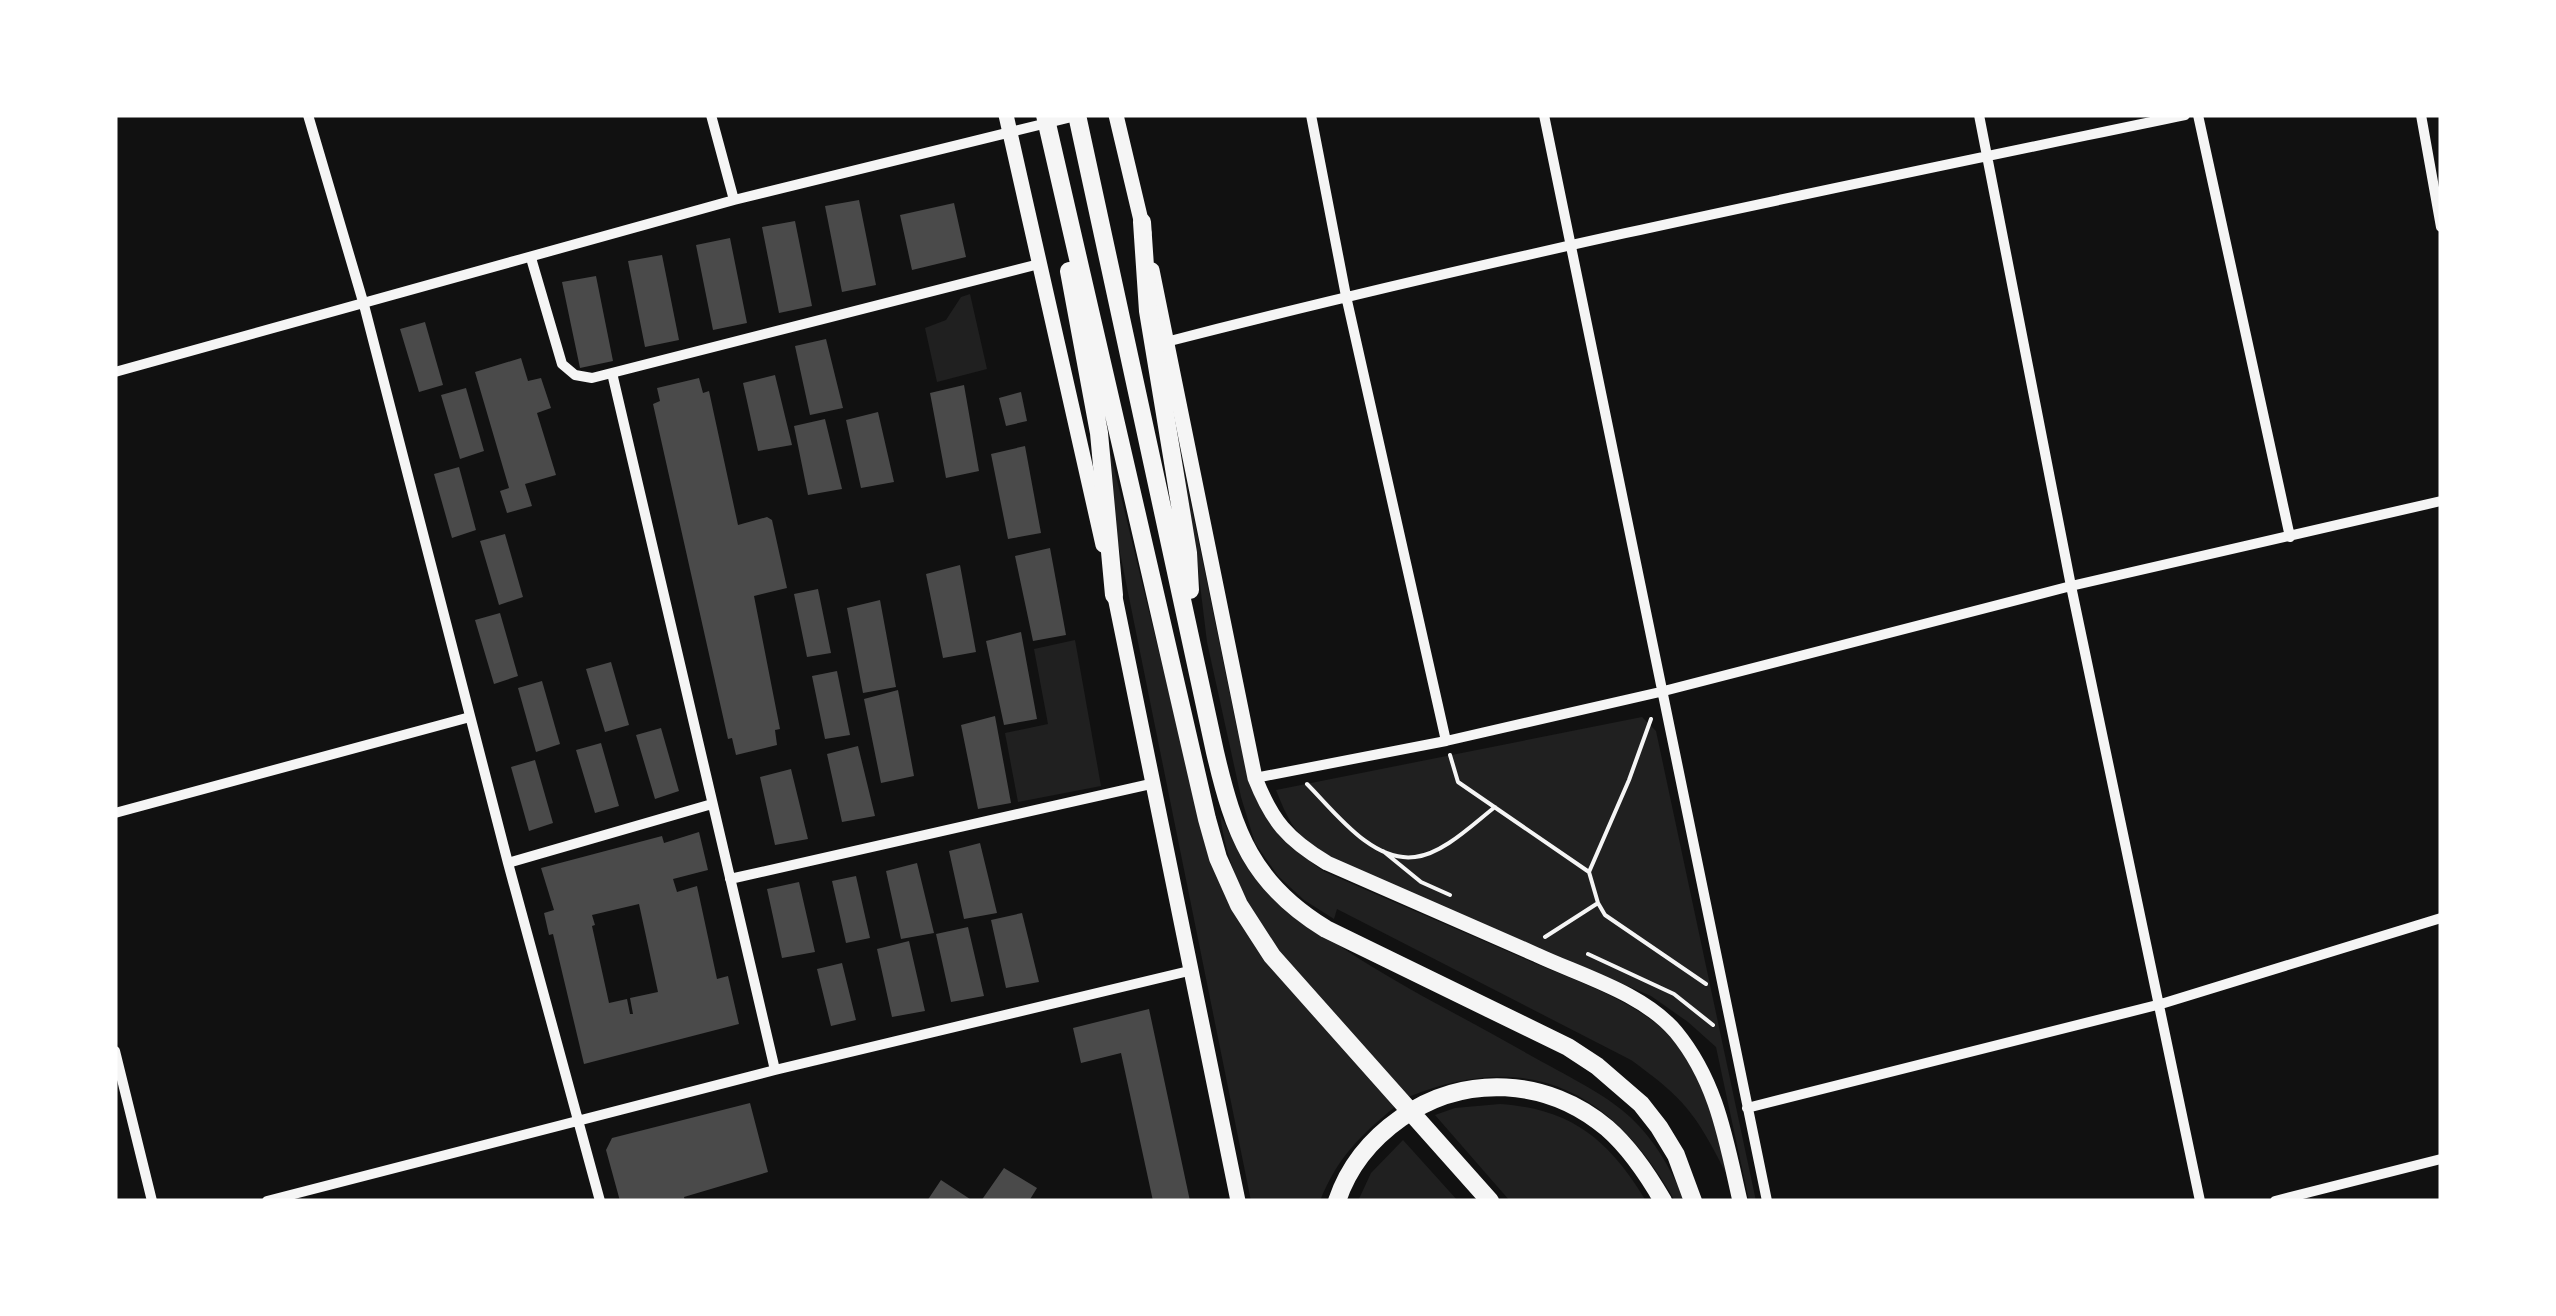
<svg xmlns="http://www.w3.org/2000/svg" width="2556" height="1316" font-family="'PT Serif',serif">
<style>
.green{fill:#202020}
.building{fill:#4a4a4a;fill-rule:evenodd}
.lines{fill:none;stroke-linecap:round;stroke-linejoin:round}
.path{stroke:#f5f5f5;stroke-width:4}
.minor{stroke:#f5f5f5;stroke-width:10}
.secondary{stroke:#f5f5f5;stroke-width:15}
.trunk{stroke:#f5f5f5;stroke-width:18}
</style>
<rect width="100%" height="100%" fill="#111"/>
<!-- green -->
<path class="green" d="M 970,294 L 987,369 L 937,382 L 925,328 L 946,320 L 961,297 Z
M 1165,392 L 1168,392 L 1237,729 C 1255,800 1261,827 1323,871 C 1391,901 1459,930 1527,960 C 1576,981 1635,1000 1674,1039 C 1709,1075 1717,1126 1726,1173 C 1696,1114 1685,1099 1631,1060 L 1337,909 L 1334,919 L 1304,900 L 1278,876 L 1255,843 L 1241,797 L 1207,642 L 1194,535 Z
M 1105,431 L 1178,730 L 1225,889 L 1397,1105 C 1361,1135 1338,1156 1320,1201 L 1251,1201 L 1117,538 Z
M 1075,640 L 1101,786 L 1018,802 L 1005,733 L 1048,724 L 1034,649 Z
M 1642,717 L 1656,731 L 1756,1201 L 1749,1201 L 1716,1047 L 1688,1022 L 1651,996 L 1346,865 C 1302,840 1295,838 1276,790 Z
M 1220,814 C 1231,837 1242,860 1260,879 C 1329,954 1440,1003 1528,1054 C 1610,1100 1645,1109 1685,1201 L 1675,1201 C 1612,1090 1530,1048 1408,1097 C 1332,1013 1234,932 1220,814 Z
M 1500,1104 C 1572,1109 1609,1140 1646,1201 L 1510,1201 L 1435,1115 L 1455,1108 Z
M 1403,1140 L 1458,1201 L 1358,1201 L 1371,1173 Z"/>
<!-- building -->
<path class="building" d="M 859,200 L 876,285 L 842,292 L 825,206 Z
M 954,203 L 966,257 L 912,270 L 900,215 Z
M 795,221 L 812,306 L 779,313 L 762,227 Z
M 730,238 L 747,323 L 713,330 L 696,245 Z
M 662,255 L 679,340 L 645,347 L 628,261 Z
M 596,276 L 613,361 L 580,368 L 562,282 Z
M 425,322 L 443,385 L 419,392 L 400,329 Z
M 826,339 L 843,408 L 810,415 L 795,346 Z
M 521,358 L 528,381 L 541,378 L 551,408 L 537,413 L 556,475 L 525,484 L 532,506 L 507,513 L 500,491 L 509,488 L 475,372 Z
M 775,375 L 792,445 L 758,451 L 743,383 Z
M 699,378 L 703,393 L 709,391 L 738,525 L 767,517 L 772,520 L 787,588 L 754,596 L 780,729 L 775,730 L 777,745 L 736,755 L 732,738 L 728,739 L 653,404 L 660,401 L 657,388 Z
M 964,385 L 979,471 L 946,478 L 930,393 Z
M 466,388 L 484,451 L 460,459 L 441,395 Z
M 1021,392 L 1027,421 L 1006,426 L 999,398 Z
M 878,412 L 894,482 L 861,488 L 846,420 Z
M 825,419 L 842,489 L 808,495 L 794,426 Z
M 1025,446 L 1041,533 L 1008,539 L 991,454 Z
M 459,467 L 476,530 L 452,538 L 434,474 Z
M 505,534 L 523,597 L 499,605 L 480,541 Z
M 1050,548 L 1066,635 L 1033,641 L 1015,556 Z
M 960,565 L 976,652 L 943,658 L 926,574 Z
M 818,589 L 831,653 L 807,657 L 794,594 Z
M 880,600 L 896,687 L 863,693 L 847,608 Z
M 500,613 L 518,676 L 494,684 L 475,620 Z
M 1021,632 L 1037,719 L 1004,725 L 986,641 Z
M 611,662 L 629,725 L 605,732 L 586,669 Z
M 837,671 L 850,735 L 825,739 L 812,676 Z
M 542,681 L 560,744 L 536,752 L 518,688 Z
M 898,690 L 914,776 L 881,783 L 864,699 Z
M 995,716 L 1011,803 L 978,809 L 961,725 Z
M 661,728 L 679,791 L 655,799 L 636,735 Z
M 601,743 L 619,806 L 595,813 L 576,750 Z
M 858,746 L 875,816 L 842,822 L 827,754 Z
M 535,760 L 553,823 L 529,831 L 511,767 Z
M 791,769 L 808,839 L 775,845 L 760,777 Z
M 699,832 L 708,870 L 673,879 L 677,892 L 697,886 L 717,979 L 728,976 L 739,1024 L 584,1064 L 553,934 L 549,935 L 544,913 L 554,910 L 541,868 L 662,836 L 664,843 ZM 639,904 L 658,992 L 630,998 L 633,1014 L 630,1014 L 627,999 L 609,1003 L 592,926 L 595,925 L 592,915 Z
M 980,843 L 997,913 L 964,919 L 949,851 Z
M 917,863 L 934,933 L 901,939 L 886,871 Z
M 856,876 L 870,938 L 846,943 L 832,881 Z
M 799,882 L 815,952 L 782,958 L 767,889 Z
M 1022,913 L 1039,982 L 1006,988 L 991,920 Z
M 968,927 L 984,996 L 951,1002 L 936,934 Z
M 909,941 L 925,1011 L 892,1017 L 877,949 Z
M 842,963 L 856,1020 L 831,1026 L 817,969 Z
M 1149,1009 L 1190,1201 L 1153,1201 L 1121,1053 L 1081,1063 L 1073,1028 Z
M 750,1103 L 768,1172 L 684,1197 L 685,1201 L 620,1201 L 606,1150 L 612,1138 Z
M 1004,1168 L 1037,1188 L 1029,1201 L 981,1201 Z
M 941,1180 L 973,1201 L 927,1201 Z"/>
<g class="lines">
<!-- path -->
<path class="path" d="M 1450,755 L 1458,782 L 1589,872 L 1598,903 L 1605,915 L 1706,984
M 1307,784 C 1334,811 1372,863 1415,857 C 1443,854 1473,824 1495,807
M 1383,851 L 1421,882 L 1450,895
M 1589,872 L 1629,780 L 1651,719
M 1545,937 L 1598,903
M 1588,954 L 1674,994 L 1713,1025"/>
<!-- minor -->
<path class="minor" d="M 308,115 L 364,305 L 508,863 L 600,1201
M 711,115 L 734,200
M 1311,115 L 1346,296 L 1446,741
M 1544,115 L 1767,1201
M 1979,115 L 2071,586 L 2200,1201
M 2198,115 L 2290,537
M 2421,115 L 2441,227
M 531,258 L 562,364 L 575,375 L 592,378 L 1039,264
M 1166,342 C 1503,255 1844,186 2185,115
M 115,372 L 734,200 L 1080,115
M 612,373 L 775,1070
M 1255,778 L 1446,741 L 1660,692 L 2071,586 L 2441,501
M 115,813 L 470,717
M 508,863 L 712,804
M 730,879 L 1155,783
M 115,1051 L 152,1201
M 1747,1108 L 2161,1004 L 2441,918
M 267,1201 L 775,1070 L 1193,970
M 2275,1201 L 2441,1159"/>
<!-- secondary -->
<path class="secondary" d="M 1006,115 L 1103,545
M 1116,115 L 1144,233
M 1152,270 L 1255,778 C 1272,821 1287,839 1327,863 C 1397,894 1467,925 1537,955 C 1582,976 1643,993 1676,1032 C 1717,1082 1726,1140 1740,1201
M 1113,587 L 1238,1201"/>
<!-- trunk -->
<path class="trunk" d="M 1045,115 L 1207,819 L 1218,858 L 1239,905 L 1272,956 L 1490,1201
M 1077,115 L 1215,752 C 1234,833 1252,884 1326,929 L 1568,1047 L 1597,1066 L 1641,1104 L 1659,1127 L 1676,1155 L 1693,1201
M 1142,222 L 1148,311 L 1188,553 L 1190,590
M 1069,271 L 1099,433 L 1114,595
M 1337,1201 C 1349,1165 1371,1139 1401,1118 C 1464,1073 1548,1078 1607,1128 C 1630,1148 1648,1175 1663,1201"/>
</g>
<!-- border -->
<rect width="2556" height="1316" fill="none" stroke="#ffffff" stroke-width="235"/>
</svg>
